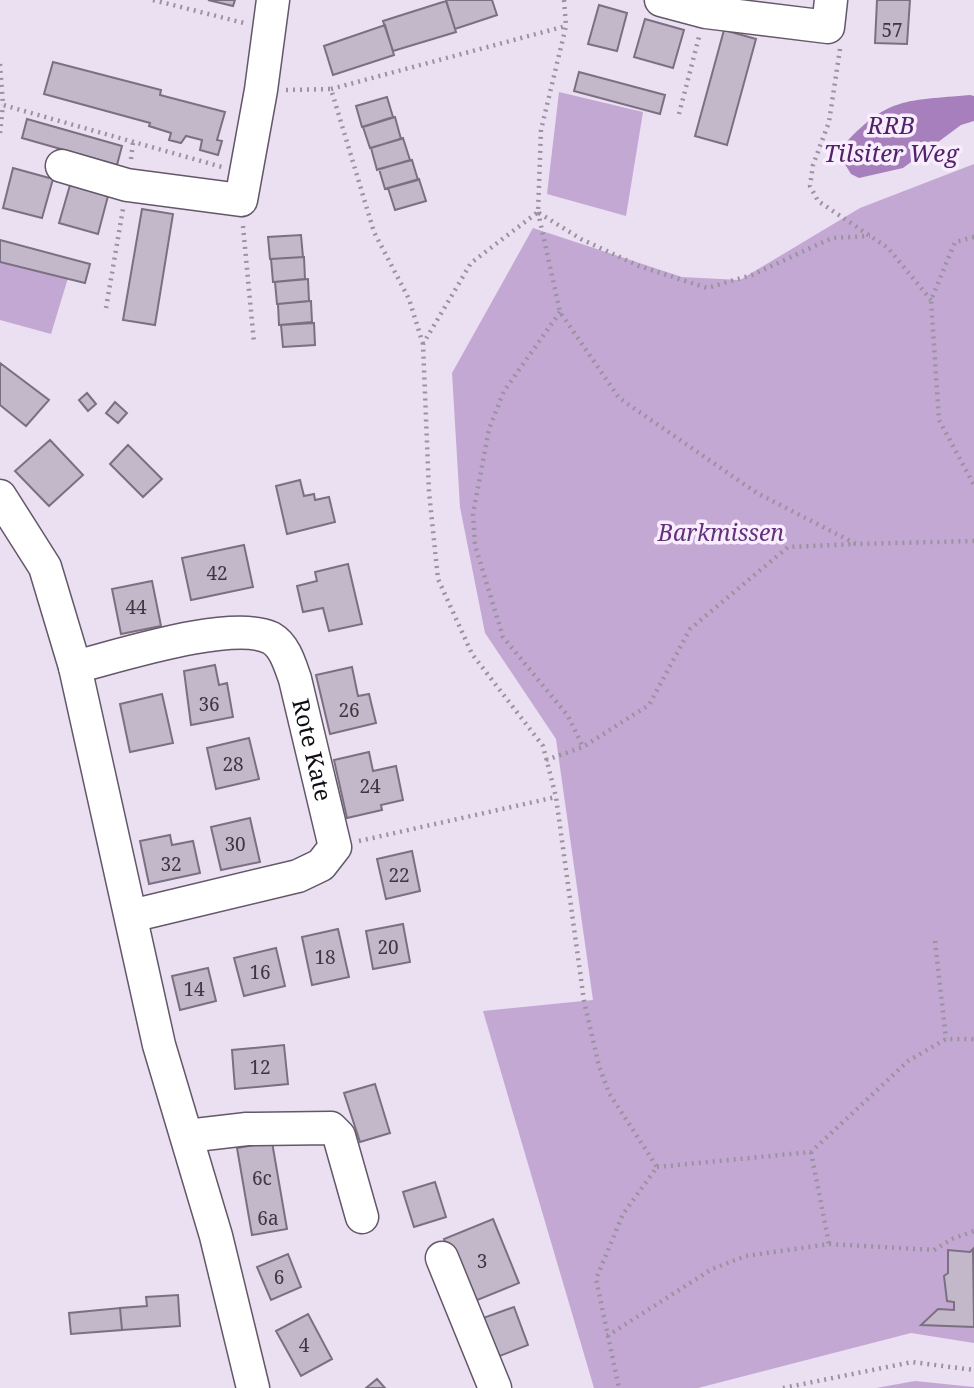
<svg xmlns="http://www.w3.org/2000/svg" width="974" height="1388" font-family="'Noto Serif',serif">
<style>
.green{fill:#c3a8d3}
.water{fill:#a67fbc}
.building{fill:#c3b7ca;stroke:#7b7081;stroke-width:2}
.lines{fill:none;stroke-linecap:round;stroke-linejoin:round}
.minor-casing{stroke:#635869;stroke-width:35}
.path{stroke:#9b92a0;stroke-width:4.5;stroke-dasharray:2 5;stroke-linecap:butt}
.minor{stroke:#fff;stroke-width:32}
.labels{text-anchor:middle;stroke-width:7;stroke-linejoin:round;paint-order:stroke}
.number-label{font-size:19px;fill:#3d3740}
.park-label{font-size:23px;font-style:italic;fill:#63317b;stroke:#f7edfd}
.street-label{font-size:23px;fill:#100c12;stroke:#f7edfd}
.water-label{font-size:24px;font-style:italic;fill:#53216a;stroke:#f7edfd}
</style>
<rect width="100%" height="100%" fill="#ebdff2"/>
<!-- green -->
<path class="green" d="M 559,92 L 643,112 L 626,216 L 547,194 Z
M 974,164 L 974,1343 L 911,1333 L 698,1388 L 594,1388 L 483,1011 L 593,1000 L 556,739 L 485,633 L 460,507 L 452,373 L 533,228 L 682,277 L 740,280 L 860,208 Z
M 0,258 L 68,278 L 51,334 L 0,320 Z
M 915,1381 L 974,1387 L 974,1388 L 876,1388 Z"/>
<!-- water -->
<path class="water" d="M 970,95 L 974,96 L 974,121 L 961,125 L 903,168 L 859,178 L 851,174 L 843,161 L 842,147 C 888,96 906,101 970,95 Z"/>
<!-- building -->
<path class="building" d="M 208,0 L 235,0 L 233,6 Z
M 492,0 L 497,15 L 455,29 L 446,0 Z
M 877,0 L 910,0 L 907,44 L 875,43 Z
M 446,1 L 456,32 L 393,51 L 383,21 Z
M 599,5 L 627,13 L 617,51 L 588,44 Z
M 645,19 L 684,30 L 673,68 L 634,57 Z
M 385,25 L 394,55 L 333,75 L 324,46 Z
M 724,30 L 756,39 L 727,145 L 695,136 Z
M 53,62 L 161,90 L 160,95 L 225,112 L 217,140 L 222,141 L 218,155 L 200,150 L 202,140 L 186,136 L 181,143 L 169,140 L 171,133 L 149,126 L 150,123 L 44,94 Z
M 579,72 L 665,95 L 660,114 L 574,91 Z
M 387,97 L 393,117 L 362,127 L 356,106 Z
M 395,117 L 401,139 L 370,148 L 363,127 Z
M 27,119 L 122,146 L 117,165 L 22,138 Z
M 403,138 L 410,160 L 377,170 L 371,148 Z
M 412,160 L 418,180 L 385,189 L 379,169 Z
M 13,168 L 53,179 L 42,218 L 3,208 Z
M 419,179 L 426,201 L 395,210 L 388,188 Z
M 70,185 L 108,196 L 98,234 L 59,223 Z
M 142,209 L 173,214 L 155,325 L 123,320 Z
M 301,235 L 303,257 L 270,259 L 268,237 Z
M 0,240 L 90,264 L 85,283 L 0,262 Z
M 304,257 L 305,279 L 273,282 L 271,259 Z
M 308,279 L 309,301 L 277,304 L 275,282 Z
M 311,301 L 312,322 L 279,325 L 278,304 Z
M 314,323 L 315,345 L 283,347 L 281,325 Z
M 0,363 L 49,400 L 26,426 L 0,405 Z
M 87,393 L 96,404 L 88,411 L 79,400 Z
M 115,402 L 127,413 L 118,423 L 106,413 Z
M 50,440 L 83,475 L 49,506 L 15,471 Z
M 128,445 L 162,479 L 143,497 L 110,464 Z
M 300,480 L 304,496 L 314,494 L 315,500 L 329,497 L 335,522 L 287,534 L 276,486 Z
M 244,545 L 253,587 L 191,600 L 182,558 Z
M 348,564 L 362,624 L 329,631 L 323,608 L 303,612 L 297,586 L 317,581 L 315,572 Z
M 152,581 L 161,626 L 121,634 L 112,589 Z
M 215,665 L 219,685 L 227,683 L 233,717 L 191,725 L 184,671 Z
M 352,667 L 358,696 L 369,694 L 376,723 L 330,734 L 316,675 Z
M 162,694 L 173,743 L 130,752 L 120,704 Z
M 249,738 L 259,779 L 216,789 L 207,748 Z
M 369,752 L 373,771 L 396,766 L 403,800 L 381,805 L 382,810 L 347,818 L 334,760 Z
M 250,818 L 260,862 L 221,870 L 211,827 Z
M 170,835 L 172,845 L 193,841 L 200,873 L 149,884 L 140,841 Z
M 412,851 L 420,891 L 386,899 L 377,859 Z
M 403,924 L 410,962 L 373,969 L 366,931 Z
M 338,929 L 349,977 L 312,985 L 302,937 Z
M 276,948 L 285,986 L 244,996 L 234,958 Z
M 208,968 L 216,1001 L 180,1010 L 172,976 Z
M 284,1045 L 288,1084 L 235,1089 L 232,1050 Z
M 375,1084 L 390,1133 L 360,1142 L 344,1093 Z
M 272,1142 L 287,1229 L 252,1235 L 237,1148 Z
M 435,1182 L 446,1217 L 414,1227 L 403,1192 Z
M 493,1219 L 519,1283 L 470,1303 L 444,1239 Z
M 973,1249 L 974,1327 L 921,1325 L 938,1309 L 954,1310 L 954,1302 L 947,1301 L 944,1276 L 948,1273 L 948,1250 L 970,1252 Z
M 288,1254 L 301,1287 L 271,1300 L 257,1267 Z
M 178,1295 L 180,1326 L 122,1330 L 120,1308 L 147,1306 L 146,1297 Z
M 514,1307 L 528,1345 L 497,1357 L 483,1318 Z
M 120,1308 L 122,1330 L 71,1334 L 69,1313 Z
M 308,1314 L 332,1359 L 301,1376 L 276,1331 Z
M 377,1379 L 385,1388 L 366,1388 Z"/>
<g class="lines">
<!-- minor casing -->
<g class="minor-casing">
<g id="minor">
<path d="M 661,0 L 706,12 L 828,27 L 831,0"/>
<path d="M 62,166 L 127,185 L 241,200 L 261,90 L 273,0"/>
<path d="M 0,496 L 45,567 L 75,667 L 159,1045 L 216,1236 L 253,1388"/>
<path id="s1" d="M 75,667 C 119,656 232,619 271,638 C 285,646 290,665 295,679 L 335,847 L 321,865 L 298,876 L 131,916"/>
<path d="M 187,1136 L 247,1129 L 331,1128 L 339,1136 L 362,1217"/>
<path d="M 442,1258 L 495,1388"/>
</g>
</g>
<!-- path -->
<path class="path" d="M 153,0 L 244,23
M 564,0 L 566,26 L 541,130 L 538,212 L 471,263 L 423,344 L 429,492 L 438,579 L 472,654 L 543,746 L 556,797 L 584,1001 L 599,1066 L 609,1093 L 657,1167 L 623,1214 L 596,1279 L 619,1388
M 840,49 L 829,122 L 813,165 L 810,186 L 818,201 L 888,248 L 931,300
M 0,64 L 3,105 L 222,167
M 331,89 L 566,26
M 286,90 L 331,89 L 374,232 L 409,299 L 423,344
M 679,114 L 699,37
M 0,133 L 3,105
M 131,159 L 133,142
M 538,212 L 560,312 L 619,398 L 757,493 L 856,544 L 974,541
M 539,213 L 581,239 L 639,266 L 707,288 L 752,275 L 832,238 L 870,236
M 243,226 L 254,343
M 974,237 L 955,242 L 931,300 L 939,420 L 974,485
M 106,308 L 123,209
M 560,312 L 504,391 L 489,429 L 473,514 L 475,545 L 503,637 L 568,716 L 583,747
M 546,760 L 583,747 L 649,705 L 690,629 L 788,547 L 856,544
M 359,841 L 556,797
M 935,941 L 946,1039
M 811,1152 L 829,1244
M 657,1167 L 811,1152 L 908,1061 L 946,1039 L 974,1039
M 607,1336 L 712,1269 L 746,1256 L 829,1244 L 934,1250 L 952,1239 L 974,1231
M 783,1388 L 912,1362 L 974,1370"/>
<!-- minor -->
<use href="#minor" class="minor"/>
</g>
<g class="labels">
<!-- number labels -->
<g class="number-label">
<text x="892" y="37">57</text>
<text x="217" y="580">42</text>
<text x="136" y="614">44</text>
<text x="209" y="711">36</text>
<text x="349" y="717">26</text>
<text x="233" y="771">28</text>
<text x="370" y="793">24</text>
<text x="235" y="851">30</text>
<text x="171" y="871">32</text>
<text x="399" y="882">22</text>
<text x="388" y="954">20</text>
<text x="325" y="964">18</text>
<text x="260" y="979">16</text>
<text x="194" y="996">14</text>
<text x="260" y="1074">12</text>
<text x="262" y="1185">6c</text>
<text x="268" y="1225">6a</text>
<text x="482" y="1268">3</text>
<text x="279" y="1284">6</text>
<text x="304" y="1352">4</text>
</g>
<!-- park labels -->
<g class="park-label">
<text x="721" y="541">Barkmissen</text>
</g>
<!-- street labels -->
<g class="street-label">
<text dy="8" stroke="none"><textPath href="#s1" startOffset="322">Rote Kate</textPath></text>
</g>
<!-- water labels -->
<g class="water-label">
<text x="891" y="134">RRB<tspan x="891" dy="28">Tilsiter Weg</tspan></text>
</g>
</g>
</svg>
